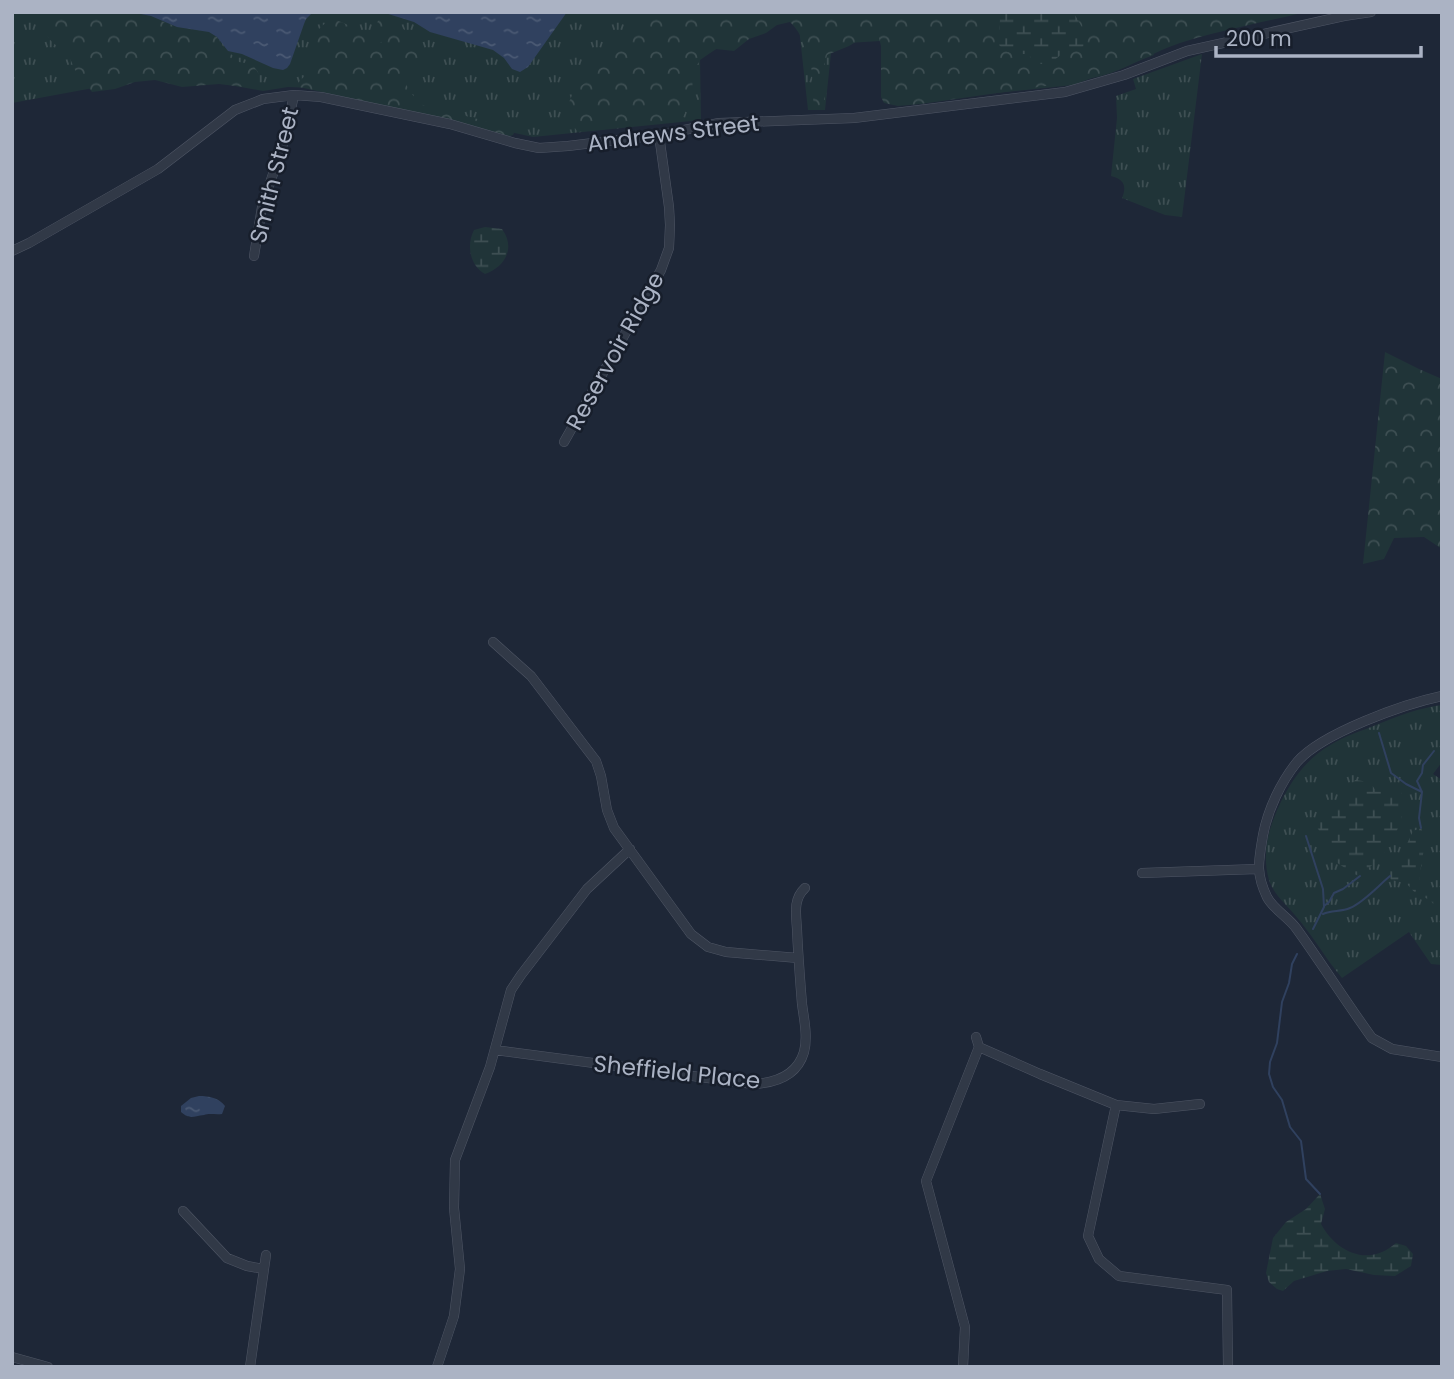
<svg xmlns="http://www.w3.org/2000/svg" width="1454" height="1379" font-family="Poppins,sans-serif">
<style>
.grass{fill:url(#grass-tufts)}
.forest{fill:url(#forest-crowns)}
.wetland{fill:url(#wetland-marsh)}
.water{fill:url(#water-ripples)}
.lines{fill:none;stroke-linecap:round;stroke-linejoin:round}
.stream{stroke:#30415f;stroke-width:2}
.minor-casing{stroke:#4f5665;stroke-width:10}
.minor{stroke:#313947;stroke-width:9}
.labels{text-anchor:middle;stroke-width:5;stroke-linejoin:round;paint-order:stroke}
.street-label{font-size:23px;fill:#abb3c4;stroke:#171e2b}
</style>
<defs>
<pattern id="grass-tufts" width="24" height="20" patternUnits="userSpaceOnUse" patternTransform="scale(1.75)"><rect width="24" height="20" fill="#203438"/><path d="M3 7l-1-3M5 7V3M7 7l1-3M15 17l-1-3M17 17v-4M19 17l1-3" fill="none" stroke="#3e4f53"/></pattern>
<pattern id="forest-crowns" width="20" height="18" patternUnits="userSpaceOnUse" patternTransform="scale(1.75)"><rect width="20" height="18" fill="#203438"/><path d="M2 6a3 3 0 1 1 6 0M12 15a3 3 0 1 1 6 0" fill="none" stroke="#3e4f53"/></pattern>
<pattern id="wetland-marsh" width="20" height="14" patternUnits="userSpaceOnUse" patternTransform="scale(1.75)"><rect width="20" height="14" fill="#203438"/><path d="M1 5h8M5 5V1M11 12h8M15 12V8" fill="none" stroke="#3e4f53"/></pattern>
<pattern id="water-ripples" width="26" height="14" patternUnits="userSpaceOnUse" patternTransform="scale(1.75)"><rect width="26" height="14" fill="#30415f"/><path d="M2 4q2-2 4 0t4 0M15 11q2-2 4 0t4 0" fill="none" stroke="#4b5a74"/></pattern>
</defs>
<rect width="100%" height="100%" fill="#1e2737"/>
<!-- grass -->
<path class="grass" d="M 12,12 L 1124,12 L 1154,55 L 1073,85 L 890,104 L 896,40 L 832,44 L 825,110 L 808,110 L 798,19 L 767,21 L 700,58 L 701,120 L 533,137 L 314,88 L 288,87 L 263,91 L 169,74 L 12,103 Z
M 1202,54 L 1182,217 L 1165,215 L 1122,198 C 1127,186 1124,179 1111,176 L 1117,118 L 1116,96 L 1136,89 L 1133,79 Z
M 1442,705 L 1442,762 L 1433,774 L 1442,780 L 1442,965 L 1431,964 L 1409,932 L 1342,978 C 1325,958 1312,934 1294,914 C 1285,903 1274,895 1269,880 C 1263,859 1266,838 1274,818 C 1285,789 1304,759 1332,744 C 1345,736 1361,731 1376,725 C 1398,716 1418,708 1442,705 Z"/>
<!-- forest -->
<path class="forest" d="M 28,12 L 131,12 L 151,16 L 168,24 L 209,32 L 217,37 L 222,45 L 239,62 L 252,64 L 258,72 L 259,82 L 252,88 L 219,84 L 182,87 L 155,80 L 135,82 L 115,89 L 92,92 L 76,72 L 68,54 L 53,43 Z
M 657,12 L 997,12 L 1000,20 L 998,44 C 1012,58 1012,50 1027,54 L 1030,58 L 1057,59 L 1063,53 L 1081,48 L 1079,22 L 1073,12 L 1306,12 C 1264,22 1221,30 1180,43 C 1156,51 1135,64 1111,73 C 1094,79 1076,80 1059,84 L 921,104 L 898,106 L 884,103 L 881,97 L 881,46 L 879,38 L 875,35 L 864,37 L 849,46 L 827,55 C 826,61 821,72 821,77 C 821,89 827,91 823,105 L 814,106 C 812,95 813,84 812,73 C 811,57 802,33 790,22 L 777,25 L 766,33 L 749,39 L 734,51 L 716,49 L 700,60 L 694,70 L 692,89 L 686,99 L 685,113 L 681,120 L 671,122 L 578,132 L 574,127 L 568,109 L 568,104 L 574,91 L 586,82 L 599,67 L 624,47 Z
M 332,19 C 341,21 353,27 360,32 C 368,37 371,42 381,43 L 383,39 C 378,32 372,26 380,19 L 402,27 L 416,46 L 423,59 L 423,68 L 420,71 L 411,72 L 405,80 L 408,89 L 419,103 L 423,105 L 501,125 L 512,129 L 514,133 L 513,135 L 507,137 L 390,107 L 299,87 L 298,84 C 301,77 309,75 313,68 C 318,60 310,54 310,45 C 311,35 324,23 332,19 Z
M 1385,352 L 1419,369 L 1442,379 L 1442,549 L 1424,537 L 1394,538 L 1384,559 L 1363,564 Z"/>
<!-- wetland -->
<path class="wetland" d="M 997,12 L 1073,12 C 1079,22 1087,33 1085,46 L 1063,53 L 1052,62 L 1043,64 L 1038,64 L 1027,54 L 1018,54 L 1005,51 L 998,44 L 1000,20 Z
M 485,227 L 502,229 C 516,248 505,267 485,274 C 470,266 466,245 474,230 Z
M 1355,780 L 1370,782 L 1376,791 L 1392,793 L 1400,791 C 1413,805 1392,844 1381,857 C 1374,864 1367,869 1360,876 L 1354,874 L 1330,858 L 1328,846 L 1317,827 L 1319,808 L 1339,806 Z
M 1421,828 L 1425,842 L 1419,879 L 1433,896 L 1442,899 L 1442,916 L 1431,901 L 1424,897 L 1418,896 L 1406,883 L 1391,880 L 1388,869 L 1400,859 L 1413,831 Z
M 1320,1194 L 1325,1209 L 1321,1224 C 1332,1245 1357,1263 1382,1252 C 1387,1250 1392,1246 1396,1243 L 1406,1246 L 1413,1254 L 1411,1266 L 1395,1276 L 1374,1275 L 1346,1269 L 1327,1271 L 1294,1281 L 1283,1291 L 1277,1289 L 1269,1282 L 1266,1273 L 1273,1238 L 1286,1222 L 1306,1209 Z"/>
<!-- water -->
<path class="water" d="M 131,12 L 313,12 L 306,19 L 304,24 L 290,64 L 287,68 L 283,70 L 273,68 L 242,54 L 228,51 L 217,37 L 209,32 L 177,27 L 151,16 Z
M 382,12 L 567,12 L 528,67 L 520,72 L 512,69 L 504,58 L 493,50 L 430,32 L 414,22 Z
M 199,1096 C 209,1096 219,1098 225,1106 L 222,1114 C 216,1115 209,1113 204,1115 C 193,1116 190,1120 181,1112 L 181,1106 L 191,1098 Z"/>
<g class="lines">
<!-- stream -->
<path class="stream" d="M 1379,733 L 1391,773 L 1406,784 L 1422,792
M 1421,828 L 1419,818 L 1422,792 L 1417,781 L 1422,773 L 1423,765 L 1434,751
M 1306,836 L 1323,889 L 1324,907 L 1313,929
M 1324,906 L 1329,902 L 1334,893 L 1343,889 L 1360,876
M 1323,914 C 1332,910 1341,912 1350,908 C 1364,902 1378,886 1390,876
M 1297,954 L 1292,964 L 1289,983 L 1282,1002 L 1277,1043 L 1270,1062 L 1269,1074 L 1273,1087 L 1282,1100 L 1290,1127 L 1301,1141 L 1306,1179 L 1320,1194"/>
<!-- minor casing -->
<g class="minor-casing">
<path id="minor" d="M 12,251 L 29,243 L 158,169 L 235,110 L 263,99 L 294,95 L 321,97 L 450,124 L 515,143 L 539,148 L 568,146 L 659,135 L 719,123 L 854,118 L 1065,92 L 1124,75 L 1187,51 L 1344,16 L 1371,12
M 254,256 L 262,207 L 285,138 L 294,95
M 564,442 L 661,270 L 669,248 L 670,225 L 669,207 L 659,135
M 493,642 L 531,676 L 596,761 L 601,776 L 607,810 L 614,828 L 691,934 L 708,947 L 726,952 L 798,958
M 1442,696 C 1404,704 1322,733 1297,762 C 1281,782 1268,809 1263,835 C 1259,860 1255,872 1267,897 C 1273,909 1288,917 1296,928 C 1322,964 1346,1002 1372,1038 L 1392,1049 L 1442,1057
M 1142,873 L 1257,869
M 979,1047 L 1040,1074 L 1116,1105 L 1154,1109 L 1200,1104
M 495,1050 L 753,1084 C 774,1083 797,1076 804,1052 C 808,1037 804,1019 802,1004 C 800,979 798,954 797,929 C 796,914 793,899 805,888
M 1116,1105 L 1088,1236 L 1099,1259 L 1119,1276 L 1227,1290 L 1228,1367
M 183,1211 L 227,1258 L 247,1266 L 264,1269
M 12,1357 L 48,1367
M 250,1367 L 266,1255
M 437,1367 L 454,1316 L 460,1269 L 454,1208 L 455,1160 L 490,1067 L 511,990 L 521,975 L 587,889 L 630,849
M 963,1367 L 965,1327 L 926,1181 L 979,1047 L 976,1037"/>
</g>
<!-- minor -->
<use href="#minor" class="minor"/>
</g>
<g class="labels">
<!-- street labels -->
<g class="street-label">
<text transform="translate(673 133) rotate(-7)" y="8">Andrews Street</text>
<text transform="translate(274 175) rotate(-76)" y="8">Smith Street</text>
<text transform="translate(615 351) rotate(-61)" y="8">Reservoir Ridge</text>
<text transform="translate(677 1072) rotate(6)" y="8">Sheffield Place</text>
</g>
</g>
<!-- border -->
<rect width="1454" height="1379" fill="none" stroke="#abb3c4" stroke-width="28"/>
<!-- scale -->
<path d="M1216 46v10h205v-10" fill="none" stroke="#abb3c4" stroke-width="3.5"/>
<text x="1226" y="46" font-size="21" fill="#abb3c4" stroke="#171e2b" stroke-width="5" paint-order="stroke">200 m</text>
</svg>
